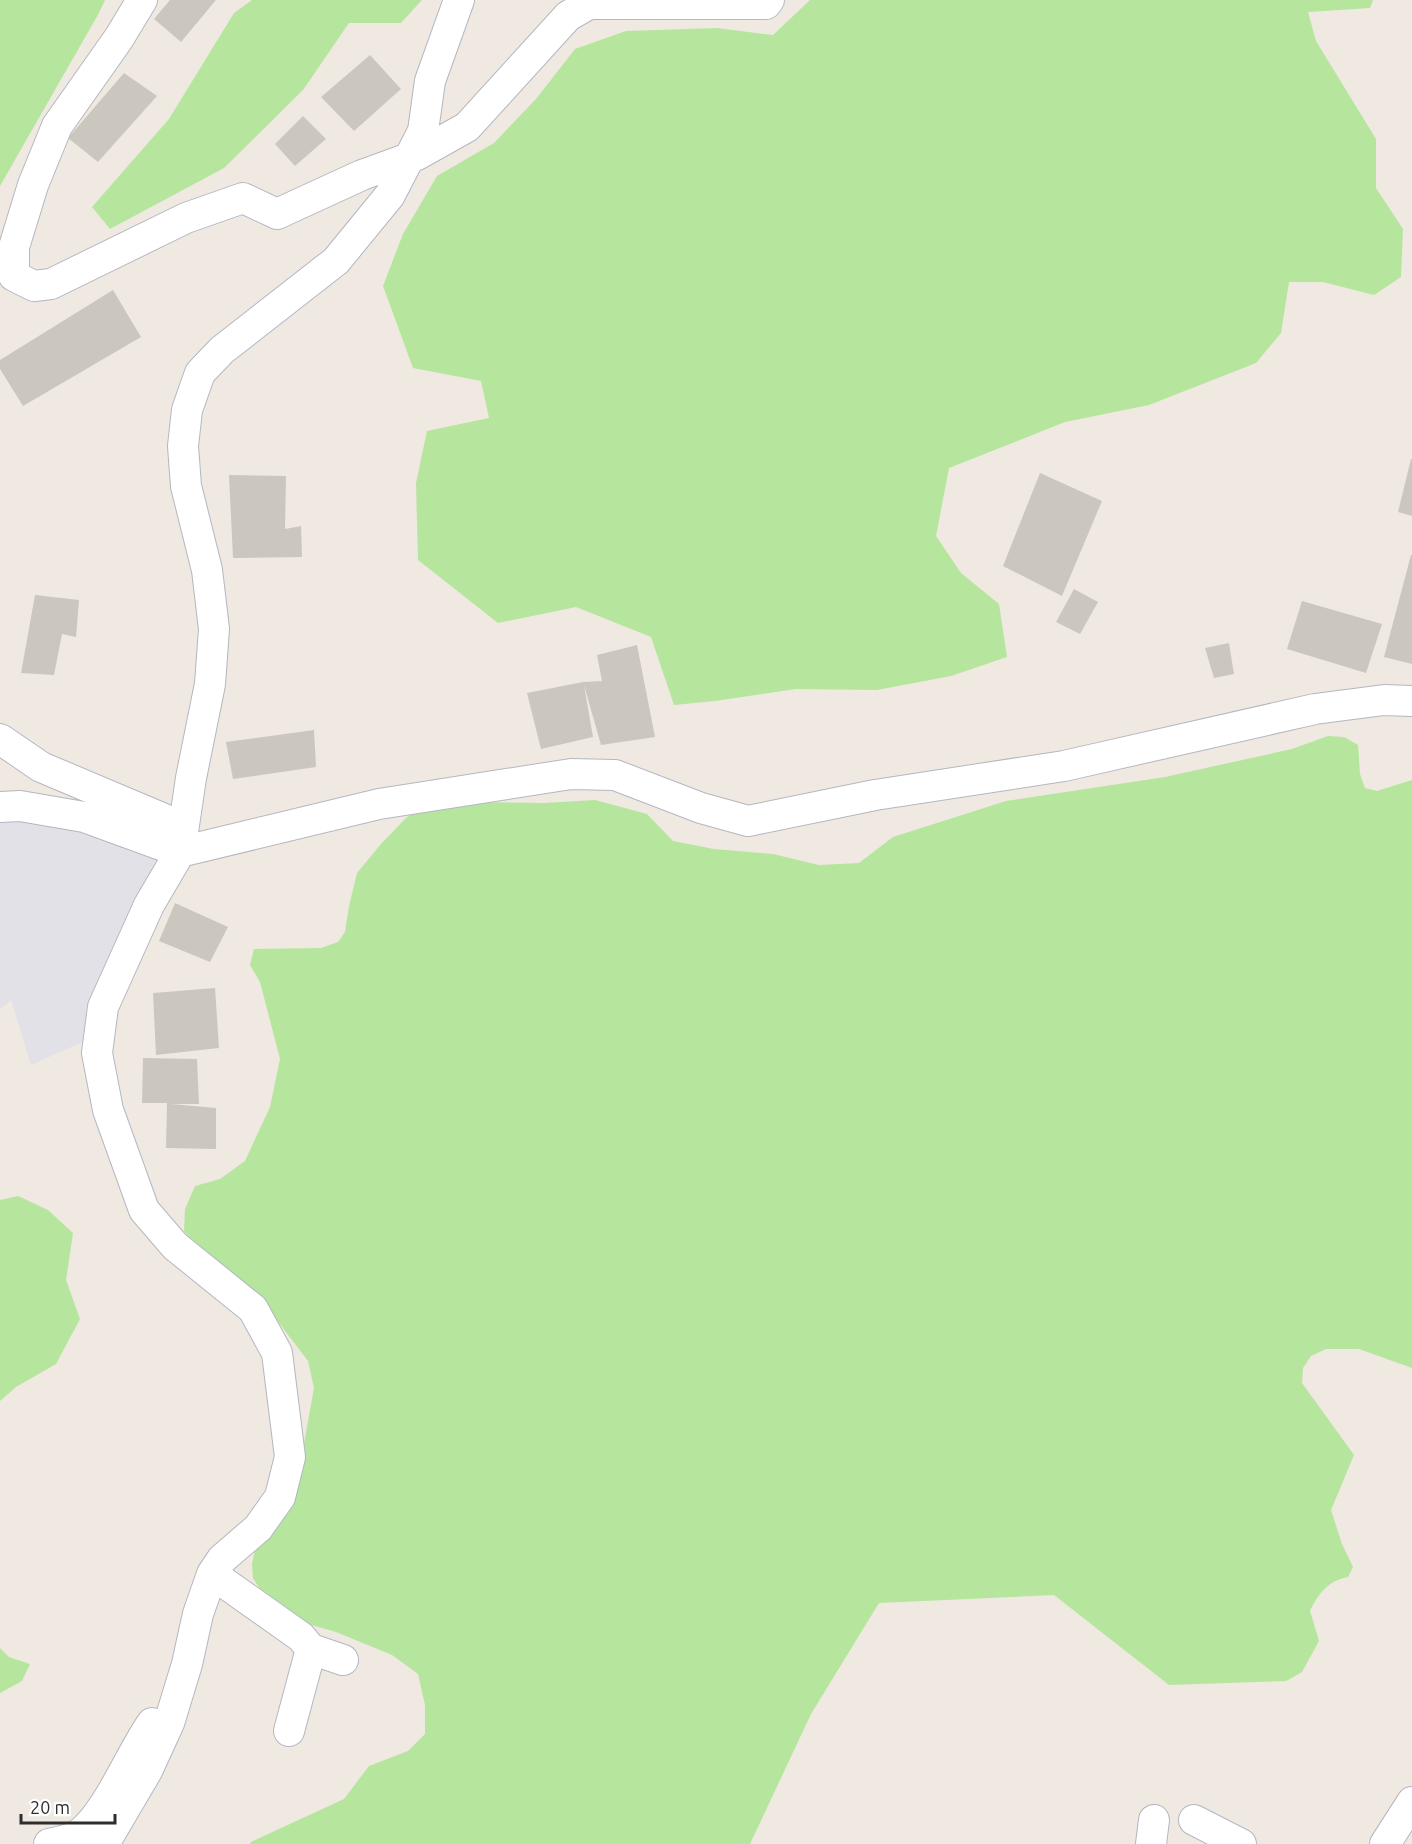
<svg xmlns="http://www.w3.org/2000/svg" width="1412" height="1844" font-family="Ubuntu,sans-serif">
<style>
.industrial{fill:#e3e1e8}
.green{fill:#b6e59e}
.building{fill:#cbc7bf}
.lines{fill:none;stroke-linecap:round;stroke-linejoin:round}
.minor-casing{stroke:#b4b7c1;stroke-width:32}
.minor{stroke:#fff;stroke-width:30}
</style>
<rect width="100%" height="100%" fill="#efe9e1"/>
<!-- industrial -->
<path class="industrial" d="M 0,808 L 165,856 L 85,1041 L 31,1065 L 11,1000 L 0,1009 Z"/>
<!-- green -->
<path class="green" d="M 0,0 L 105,0 L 99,13 L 0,186 Z
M 252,0 L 422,0 L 401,23 L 349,23 L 303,90 L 224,168 L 110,229 L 92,207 L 169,119 L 234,13 Z
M 810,0 L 1373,0 L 1370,8 L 1308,12 L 1316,41 L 1376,139 L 1376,188 L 1403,229 L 1401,277 L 1374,295 L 1323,282 L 1289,282 L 1281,333 L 1256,363 L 1149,405 L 1065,422 L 949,468 L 936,536 L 961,573 L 999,604 L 1007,657 L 951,676 L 877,690 L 796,689 L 715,701 L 674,705 L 651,637 L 576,607 L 498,623 L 418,560 L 416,483 L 427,431 L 489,418 L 481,381 L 413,368 L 383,286 L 403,234 L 437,176 L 494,143 L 536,99 L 575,49 L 626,31 L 717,28 L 773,35 Z
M 1328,736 L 1344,737 L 1358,745 L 1360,774 L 1365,788 L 1377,791 L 1412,780 L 1412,1368 L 1359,1349 L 1326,1349 L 1311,1356 L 1303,1368 L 1302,1383 L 1354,1455 L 1331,1510 L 1342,1544 L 1353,1567 L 1348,1577 C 1329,1580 1318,1594 1310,1611 L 1319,1641 L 1302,1672 L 1286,1681 L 1169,1685 L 1054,1595 L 879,1603 L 811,1714 L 750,1844 L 250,1844 L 251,1842 L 344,1799 L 369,1766 L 408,1751 L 425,1734 L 425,1705 L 418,1674 L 392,1655 L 336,1632 L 308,1624 L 282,1604 L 261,1591 L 253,1578 L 252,1564 L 256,1545 L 303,1449 L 314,1388 L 308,1361 L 273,1315 L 205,1255 L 184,1231 L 185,1209 L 195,1186 L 220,1179 L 245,1161 L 270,1107 L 280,1059 L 260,982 L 250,965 L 254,949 L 321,948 L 338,942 L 345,932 L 349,906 L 357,873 L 381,844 L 406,818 L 424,805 L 477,802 L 544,803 L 595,800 L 647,814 L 673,841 L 714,849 L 773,854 L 819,865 L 859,863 L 893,837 L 1006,801 L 1165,777 L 1292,749 Z
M 18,1196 L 48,1210 L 73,1233 L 66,1280 L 80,1319 L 56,1364 L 16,1387 L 0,1401 L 0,1200 Z
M 0,1648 L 9,1657 L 30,1664 L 22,1681 L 0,1693 Z"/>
<!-- building -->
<path class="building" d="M 170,0 L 216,0 L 181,42 L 154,19 Z
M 370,55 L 401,89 L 354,131 L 321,97 Z
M 124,73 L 157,96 L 98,162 L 68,138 Z
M 303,116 L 326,139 L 295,166 L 275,144 Z
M 113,290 L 141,337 L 23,406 L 0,369 L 0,360 Z
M 1411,459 L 1412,459 L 1412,516 L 1398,512 Z
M 1040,473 L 1102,501 L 1062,596 L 1003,566 Z
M 229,475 L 286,476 L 285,529 L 301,526 L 302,557 L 233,558 Z
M 1411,555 L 1412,555 L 1412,664 L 1384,657 Z
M 1074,589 L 1098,602 L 1080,634 L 1056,622 Z
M 35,595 L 79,600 L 76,637 L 62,634 L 54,675 L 21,673 Z
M 1302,601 L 1382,624 L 1366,673 L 1287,649 Z
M 1229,643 L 1234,674 L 1214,678 L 1205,648 Z
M 637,645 L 655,737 L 601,745 L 584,685 L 593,737 L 541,749 L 527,693 L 583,682 L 602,681 L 597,655 Z
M 314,730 L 316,767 L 233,779 L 226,742 Z
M 175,903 L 228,927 L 210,962 L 159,941 Z
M 215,988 L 219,1048 L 156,1055 L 153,993 Z
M 143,1058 L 197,1059 L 199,1104 L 171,1104 L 216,1108 L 216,1149 L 166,1148 L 167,1103 L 142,1103 Z"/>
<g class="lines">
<!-- minor casing -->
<g class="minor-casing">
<path id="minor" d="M 142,0 L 119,38 L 57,126 L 33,185 L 14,247 L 14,276 L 34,286 L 51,284 L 186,218 L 243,198 L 277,214 L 362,175 L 417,155 L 467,127 L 568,16 L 589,4 L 766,4 L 769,0
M 0,739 L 41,767 L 169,821 L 180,852
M 0,807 L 20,806 L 84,817 L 180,852 L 379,804 L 571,774 L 615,775 L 701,808 L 748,821 L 875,795 L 1064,766 L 1315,709 L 1384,700 L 1412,701
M 212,1574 L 301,1637 L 311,1649 L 289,1731
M 311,1649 L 343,1660
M 1194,1820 L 1241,1844
M 49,1844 C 59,1842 68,1840 76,1836 C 105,1819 131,1752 152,1723
M 104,1844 L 147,1771 L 169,1723 L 187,1664 L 198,1614 L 212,1574 L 222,1559 L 258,1528 L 280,1497 L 290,1457 L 277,1353 L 253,1309 L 175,1246 L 144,1210 L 108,1110 L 97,1053 L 103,1007 L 149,905 L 180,852 L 191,778 L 210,684 L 214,629 L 207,570 L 186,486 L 183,446 L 187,410 L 200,373 L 222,350 L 336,261 L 390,195 L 423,131 L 430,81 L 459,0
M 1151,1844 L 1154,1820
M 1385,1844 L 1412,1802"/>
</g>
<!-- minor -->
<use href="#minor" class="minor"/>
</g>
<!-- scale -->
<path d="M21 1814v9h94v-9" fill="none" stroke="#2e2e2e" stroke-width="3"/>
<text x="30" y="1814" font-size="18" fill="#2e2e2e" stroke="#ffffff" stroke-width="4.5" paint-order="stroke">20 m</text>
</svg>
